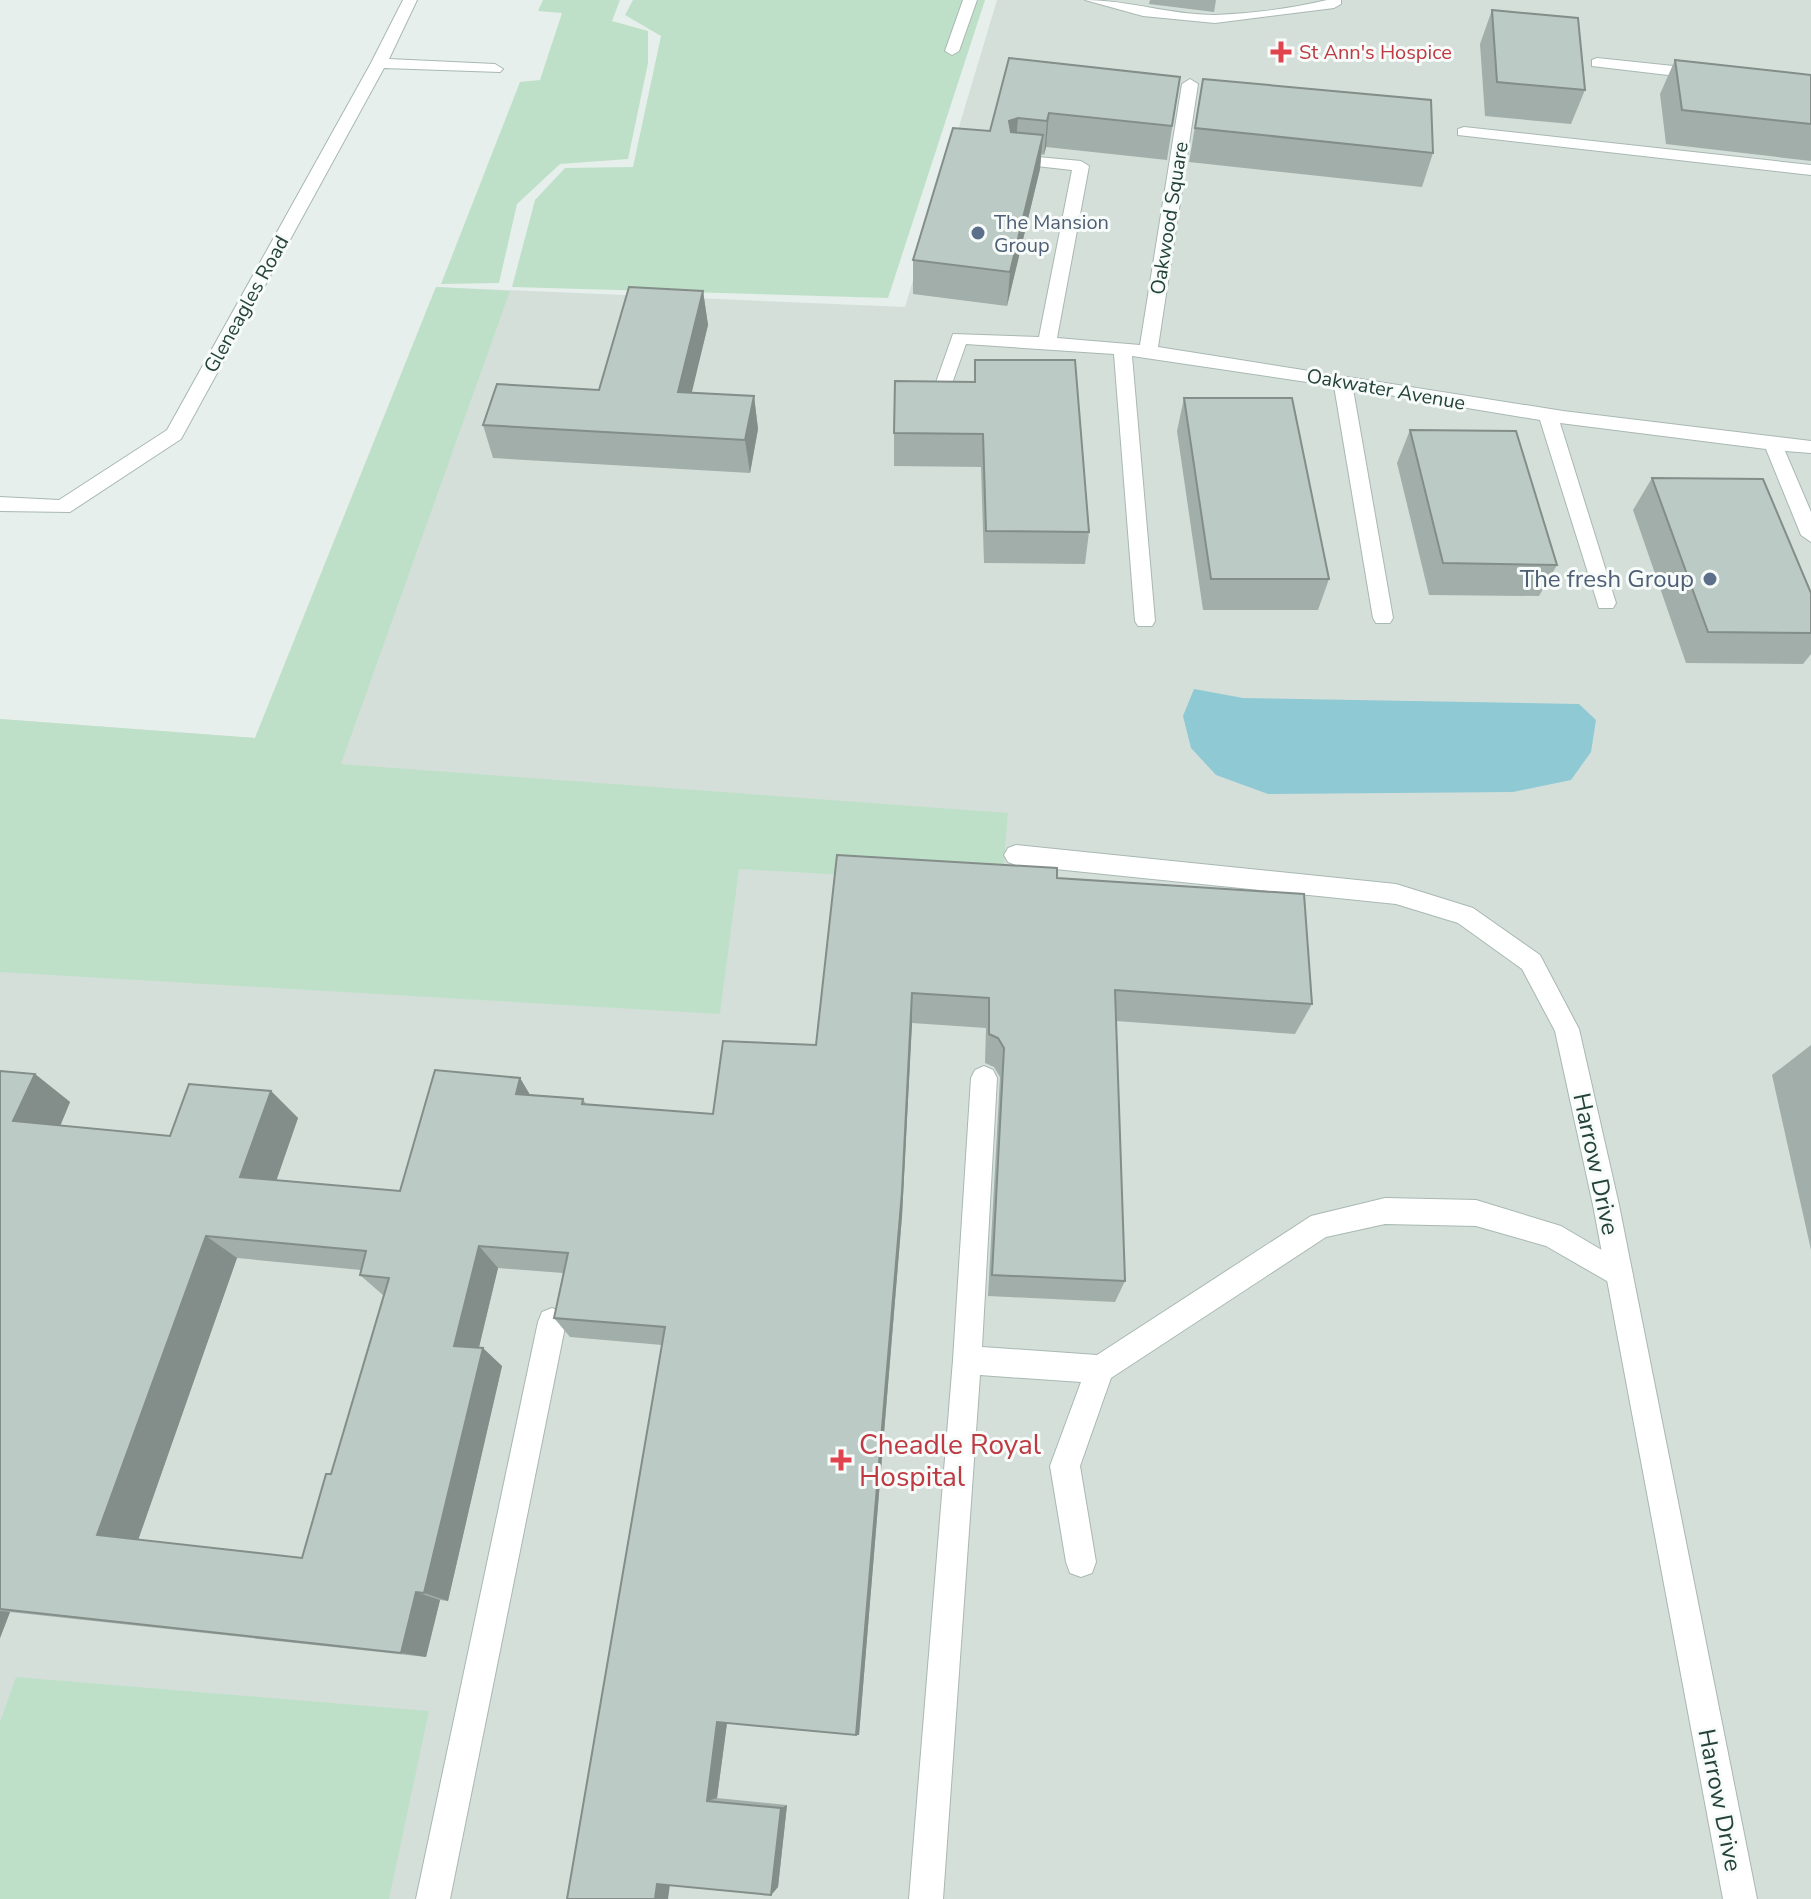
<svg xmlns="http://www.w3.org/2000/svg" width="1811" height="1899" font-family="'Nunito Sans',sans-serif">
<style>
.built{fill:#d4dfda}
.green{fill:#bfe0c8}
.water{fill:#8ec9d4}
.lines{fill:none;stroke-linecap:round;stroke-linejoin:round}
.lane-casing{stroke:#a8b8b2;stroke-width:2}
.street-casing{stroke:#a8b8b2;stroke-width:2}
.lane{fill:#fff;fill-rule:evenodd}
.street{fill:#fff;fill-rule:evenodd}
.wall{fill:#a1aea9;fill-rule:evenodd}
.shaded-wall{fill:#838d89}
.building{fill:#bbcac4;stroke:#838d89;stroke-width:2;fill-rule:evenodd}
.health-dot{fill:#e0444e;stroke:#f7fbf9;stroke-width:3}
.service-dot{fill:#5c6f8a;stroke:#f7fbf9;stroke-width:3}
.labels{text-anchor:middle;stroke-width:6;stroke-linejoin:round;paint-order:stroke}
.far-health-label{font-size:20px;fill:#be3a42;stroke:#f7fbf9;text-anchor:start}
.far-street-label{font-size:20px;fill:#24423a;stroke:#f7fbf9}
.far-service-label{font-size:20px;fill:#4e5e75;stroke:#f7fbf9;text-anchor:start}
.service-label{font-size:24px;fill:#4e5e75;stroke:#f7fbf9;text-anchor:end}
.street-label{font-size:24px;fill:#24423a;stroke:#f7fbf9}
.near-health-label{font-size:28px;fill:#be3a42;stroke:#f7fbf9;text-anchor:start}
</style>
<rect width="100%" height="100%" fill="#e6efeb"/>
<!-- built -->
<path class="built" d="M 997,0 L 1811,0 L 1811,1899 L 0,1899 L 0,719 L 255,738 L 436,287 L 905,307 Z"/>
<!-- green -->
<path class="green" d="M 543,0 L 620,0 L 612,21 L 648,31 L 648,63 L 628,159 L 560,164 L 517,204 L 499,283 L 441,284 L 520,82 L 540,80 L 562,13 L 538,11 Z
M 633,0 L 985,0 L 888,298 L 512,287 L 535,200 L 565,168 L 633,167 L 661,36 L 625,15 Z
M 436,287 L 510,291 L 341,764 L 1008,813 L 1002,884 L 739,869 L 720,1014 L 0,972 L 0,719 L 255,738 Z
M 16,1677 L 429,1711 L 389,1899 L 0,1899 L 0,1722 Z"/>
<!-- water -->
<path class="water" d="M 1194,689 L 1243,698 L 1579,704 L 1596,720 L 1591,752 L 1571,780 L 1513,792 L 1268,794 L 1216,775 L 1191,748 L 1183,716 Z"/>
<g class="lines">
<!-- lane casing -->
<g class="lane-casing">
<path id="lane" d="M 1085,0 C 1128,0 1171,15 1215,15 C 1251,14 1293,8 1327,0 L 1341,0 L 1341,4 L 1334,8 L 1215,23 L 1143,16 Z
M 1597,58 L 1702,69 L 1710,74 L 1702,79 L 1592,66 L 1592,60 Z
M 1190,79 L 1198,84 L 1158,347 L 1563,411 L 1811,441 L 1811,453 L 1785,451 L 1811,512 L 1811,542 L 1801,535 L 1766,449 L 1560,423 L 1616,603 L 1613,608 L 1599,608 L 1540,420 L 1353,389 L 1393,618 L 1390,623 L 1376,623 L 1373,618 L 1334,386 L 1132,356 L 1155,621 L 1152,626 L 1138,626 L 1135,621 L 1114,354 L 966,344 L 949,392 L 937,392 L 934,388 L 953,334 L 1039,337 L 1072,170 L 1009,163 L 1009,157 L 1015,155 L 1081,161 L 1089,166 L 1057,338 L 1140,345 L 1182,84 Z
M 1464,127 L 1811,165 L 1811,175 L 1458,135 L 1458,129 Z
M 984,1066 L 993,1070 L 997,1078 L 982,1347 L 1097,1355 L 1311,1216 L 1385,1198 L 1476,1200 L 1561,1226 L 1629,1266 L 1633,1275 L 1629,1284 L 1619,1288 L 1546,1246 L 1476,1226 L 1385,1224 L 1326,1237 L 1111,1378 L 1080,1466 L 1096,1562 L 1092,1573 L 1081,1577 L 1070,1573 L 1066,1562 L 1050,1466 L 1081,1382 L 980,1375 L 943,1899 L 909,1899 L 953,1360 L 971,1078 L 975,1070 Z
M 552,1308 L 562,1312 L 566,1322 L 450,1899 L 416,1899 L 538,1322 L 542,1312 Z"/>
</g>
<!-- street casing -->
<g class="street-casing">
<path id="street" d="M 403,0 L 417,0 L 389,59 L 495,64 L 503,69 L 500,72 L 384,68 L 181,439 L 70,512 L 0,511 L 0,497 L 59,500 L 167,430 L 371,63 Z
M 963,0 L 977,0 L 959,51 L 952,55 L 945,51 Z
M 1016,845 L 1396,884 L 1473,908 L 1540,955 L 1579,1029 L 1619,1205 L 1757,1899 L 1723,1899 L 1593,1205 L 1555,1031 L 1522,969 L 1458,923 L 1396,904 L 1016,865 L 1008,862 L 1004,855 L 1008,848 Z"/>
</g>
<!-- lane -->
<use href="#lane" class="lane"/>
<!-- street -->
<use href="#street" class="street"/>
</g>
<!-- wall -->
<path class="wall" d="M 1150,0 L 1216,0 L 1214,12 L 1149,4 Z
M 1492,10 L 1585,90 L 1571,124 L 1485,116 L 1480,44 Z
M 1009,58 L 1180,77 L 1167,160 L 1046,147 L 1044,155 L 1041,154 L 1040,169 L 1007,306 L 913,294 L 913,260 L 990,131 Z
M 1675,60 L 1811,75 L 1811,161 L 1666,144 L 1660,94 Z
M 1203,79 L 1433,153 L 1422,187 L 1189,162 Z
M 703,291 L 708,325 L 691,393 L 754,396 L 758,429 L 750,473 L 493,458 L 483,425 L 599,390 Z
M 975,360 L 1089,532 L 1085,564 L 984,563 L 981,467 L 894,466 L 894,433 L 974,382 Z
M 1184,398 L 1329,579 L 1318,610 L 1203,610 L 1177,431 Z
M 1410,430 L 1557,565 L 1539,596 L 1429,595 L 1397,463 Z
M 1652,478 L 1811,593 L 1811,654 L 1803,664 L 1686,663 L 1633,510 Z
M 1057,878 L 1312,1004 L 1295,1034 L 1116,1021 L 1125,1281 L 1115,1302 L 988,1296 L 1000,1077 L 994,1067 L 985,1063 L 986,1028 L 912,1023 L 902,1216 L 859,1735 L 727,1723 L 717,1798 L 787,1805 L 778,1887 L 771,1895 L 669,1885 L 662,1345 L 570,1337 L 554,1318 L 563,1273 L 498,1268 L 479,1347 L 502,1366 L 448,1601 L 440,1600 L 426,1657 L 10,1612 L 0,1638 L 0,1071 L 35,1074 L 70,1102 L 60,1126 L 170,1136 L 271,1091 L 298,1118 L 276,1180 L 400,1191 L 520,1078 L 530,1095 L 583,1099 L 586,1104 L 713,1114 L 816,1045 ZM 237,1258 L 361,1270 L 360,1275 L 384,1296 L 331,1474 L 302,1558 L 138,1540 Z
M 1811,1045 L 1811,1250 L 1772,1075 Z"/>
<!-- shaded-wall -->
<path class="shaded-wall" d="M 1049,113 L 1046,147 L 1044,155 L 1047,121 Z
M 1018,118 L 1015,152 L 1009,121 Z
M 1043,135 L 1040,169 L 1007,306 L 1010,272 Z
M 703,291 L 708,325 L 684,425 L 678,392 Z
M 754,396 L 758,429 L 750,473 L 745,440 Z
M 912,993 L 912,1023 L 902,1216 L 859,1735 L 856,1735 Z
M 35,1074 L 70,1102 L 51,1148 L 13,1121 Z
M 520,1078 L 536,1105 L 516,1094 Z
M 271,1091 L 298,1118 L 269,1202 L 240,1177 Z
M 206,1236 L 237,1258 L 136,1546 L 97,1535 Z
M 479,1246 L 498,1268 L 475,1364 L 454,1346 Z
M 483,1348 L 502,1366 L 448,1601 L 424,1593 Z
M 416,1592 L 440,1600 L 426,1657 L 401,1653 Z
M 0,1611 L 10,1612 L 0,1638 Z
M 717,1722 L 727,1723 L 717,1798 L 707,1801 Z
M 787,1805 L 778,1887 L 771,1895 L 781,1808 Z
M 671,1877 L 668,1899 L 655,1899 L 657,1884 Z"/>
<!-- building -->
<path class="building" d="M 1492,10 L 1578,18 L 1585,90 L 1497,82 Z
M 1009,58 L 1180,77 L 1172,126 L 1049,113 L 1047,121 L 1018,118 L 1009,121 L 1011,132 L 1043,135 L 1010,272 L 913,260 L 953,128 L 990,131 Z
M 1675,60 L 1811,75 L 1811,124 L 1682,110 Z
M 1203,79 L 1431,100 L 1433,153 L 1195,128 Z
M 629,287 L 703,291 L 678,392 L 754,396 L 745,440 L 483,425 L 497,384 L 599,390 Z
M 975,360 L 1075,360 L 1089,532 L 986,531 L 983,434 L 894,433 L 895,381 L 975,382 Z
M 1184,398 L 1292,398 L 1329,579 L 1211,579 Z
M 1410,430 L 1516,431 L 1557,565 L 1443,563 Z
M 1652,478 L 1763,479 L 1811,593 L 1811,633 L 1708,632 Z
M 837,855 L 1057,868 L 1057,878 L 1304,894 L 1312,1004 L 1115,990 L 1125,1281 L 992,1275 L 1004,1048 L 998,1038 L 989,1034 L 989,998 L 912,993 L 902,1192 L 856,1735 L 717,1722 L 707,1801 L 781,1808 L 771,1895 L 657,1884 L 655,1899 L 567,1899 L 665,1327 L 554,1318 L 568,1253 L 479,1246 L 454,1346 L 483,1348 L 424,1593 L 416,1592 L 401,1653 L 0,1609 L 0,1071 L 35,1074 L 13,1121 L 170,1136 L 189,1084 L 271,1091 L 240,1177 L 400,1191 L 435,1070 L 520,1078 L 516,1094 L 583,1099 L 582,1104 L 713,1114 L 723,1041 L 816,1045 ZM 206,1236 L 366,1251 L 360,1275 L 389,1278 L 331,1474 L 326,1474 L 302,1558 L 97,1535 Z"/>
<!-- markers -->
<g class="health-dot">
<path d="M1277 40h8v8h8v8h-8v8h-8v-8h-8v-8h8z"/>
<path d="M837 1448h8v8h8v8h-8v8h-8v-8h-8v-8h8z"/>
</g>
<g class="service-dot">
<circle cx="978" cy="233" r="8"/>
<circle cx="1710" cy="579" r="8"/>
</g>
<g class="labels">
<!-- far-health labels -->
<g class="far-health-label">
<text x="1299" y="59">St Ann's Hospice</text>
</g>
<!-- far-street labels -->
<g class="far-street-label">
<text transform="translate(1169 218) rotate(-81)" y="7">Oakwood Square</text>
<text transform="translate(246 304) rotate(-61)" y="7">Gleneagles Road</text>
<text transform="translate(1386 389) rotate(10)" y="7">Oakwater Avenue</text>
</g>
<!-- far-service labels -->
<g class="far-service-label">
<text x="994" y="229">The Mansion<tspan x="994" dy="23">Group</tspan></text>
</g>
<!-- service labels -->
<g class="service-label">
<text x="1694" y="587">The fresh Group</text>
</g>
<!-- street labels -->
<g class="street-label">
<text transform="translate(1596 1164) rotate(78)" y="8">Harrow Drive</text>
<text transform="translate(1720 1800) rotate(79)" y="8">Harrow Drive</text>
</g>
<!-- near-health labels -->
<g class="near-health-label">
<text x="859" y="1454">Cheadle Royal<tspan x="859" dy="32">Hospital</tspan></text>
</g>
</g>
</svg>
